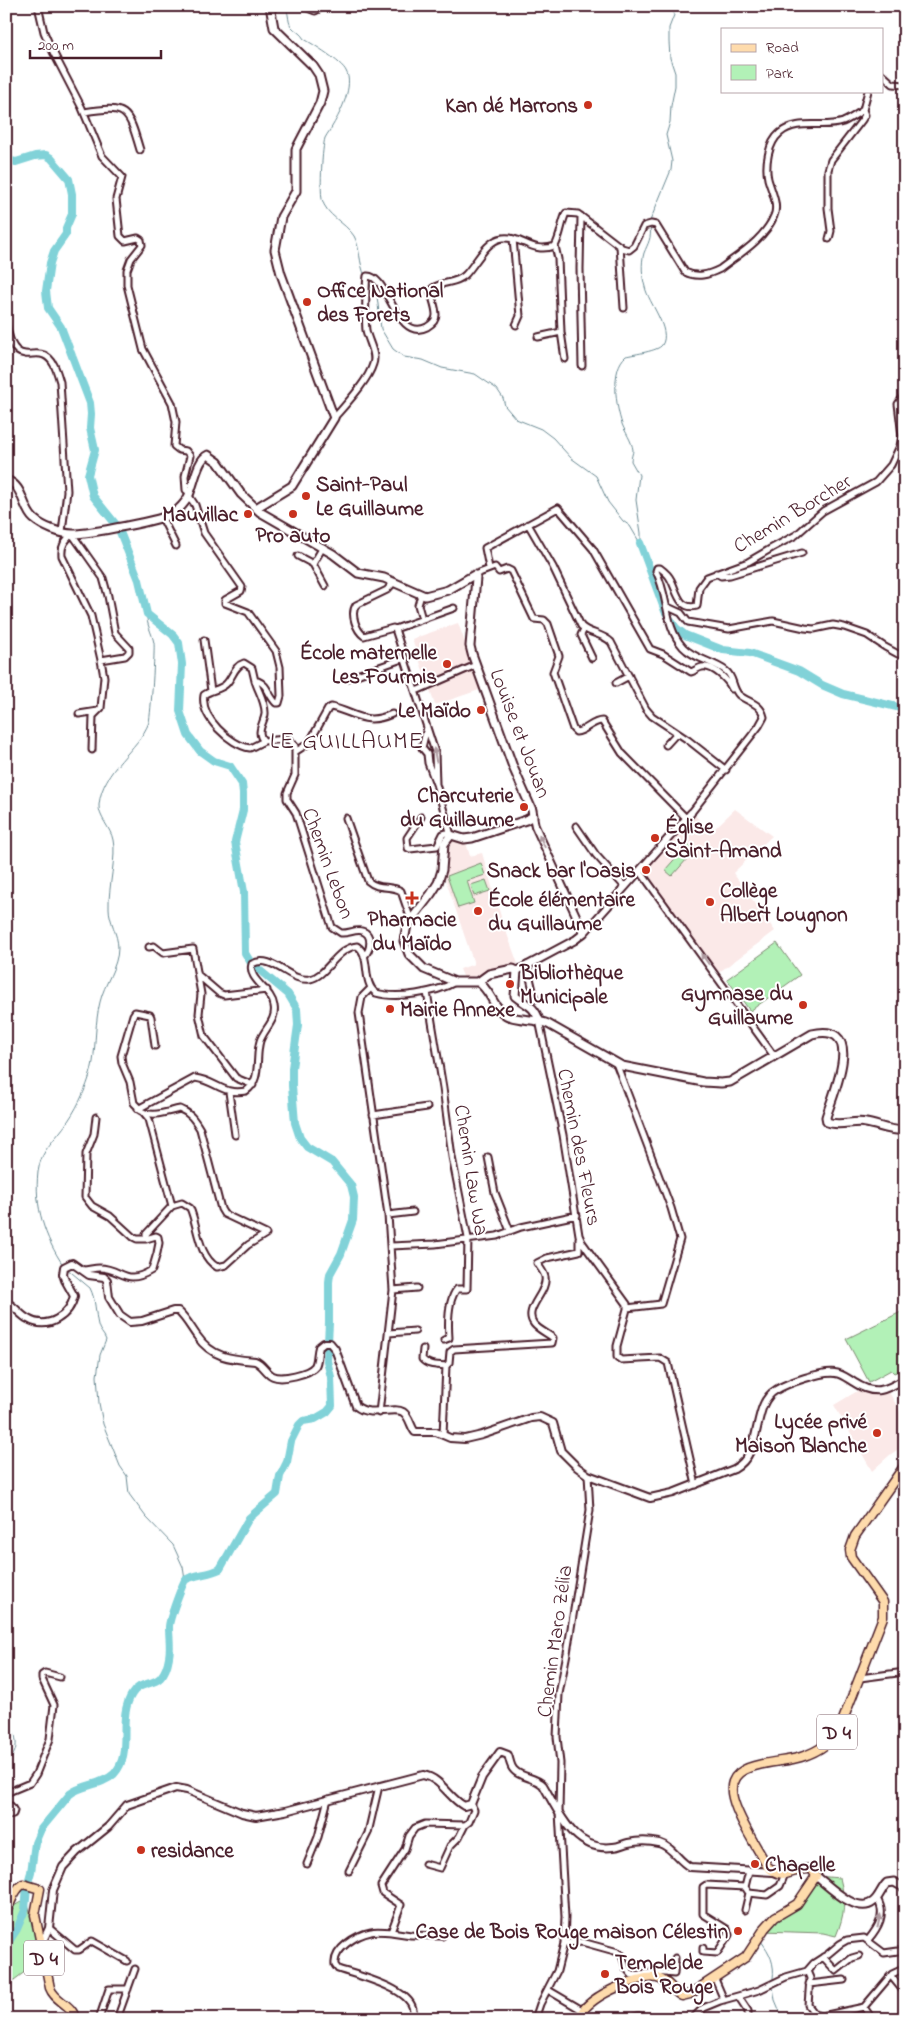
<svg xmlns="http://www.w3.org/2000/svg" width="911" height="2025" font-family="'Indie Flower',sans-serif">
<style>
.built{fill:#fbe9e8}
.green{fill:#b2f1b7;stroke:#7e8871}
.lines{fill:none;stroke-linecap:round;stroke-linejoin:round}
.stream{stroke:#6b8a93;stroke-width:1}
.river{stroke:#81d2d8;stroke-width:8}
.minor-casing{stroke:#4a1f2b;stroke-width:9}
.tertiary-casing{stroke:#4a1f2b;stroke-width:10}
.secondary-casing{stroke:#4a1f2b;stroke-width:11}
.primary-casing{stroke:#4a1f2b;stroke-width:11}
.minor{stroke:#fff;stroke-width:5}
.tertiary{stroke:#fff;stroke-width:6}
.secondary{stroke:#fff;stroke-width:7}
.primary{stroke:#fedbac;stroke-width:8}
.oneway{fill:#ae9aa0}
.poi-dot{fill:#c8321e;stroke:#fff;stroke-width:2}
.labels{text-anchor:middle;stroke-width:4;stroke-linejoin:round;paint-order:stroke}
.shield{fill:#fff;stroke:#80626b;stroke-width:1}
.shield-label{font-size:20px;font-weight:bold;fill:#4a1f2b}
.poi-label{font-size:21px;font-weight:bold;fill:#4a1f2b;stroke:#fff;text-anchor:start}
.street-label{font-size:21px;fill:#4a1f2b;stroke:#fff}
.quarter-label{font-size:24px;letter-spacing:1px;fill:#4a1f2b;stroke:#fff}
</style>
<rect width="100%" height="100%" fill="#fff"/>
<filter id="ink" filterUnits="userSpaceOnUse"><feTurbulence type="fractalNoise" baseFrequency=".02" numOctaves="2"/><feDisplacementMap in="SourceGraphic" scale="10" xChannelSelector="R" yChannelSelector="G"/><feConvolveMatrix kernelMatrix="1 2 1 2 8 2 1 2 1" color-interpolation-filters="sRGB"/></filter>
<g filter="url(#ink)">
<!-- built -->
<path class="built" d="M 458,623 L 482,689 L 435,705 L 412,639 Z
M 735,809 L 772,836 L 733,873 L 775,931 L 718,973 L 645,872 L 694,814 L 710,833 Z
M 451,840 L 466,843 L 470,856 L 482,853 L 502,920 L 518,964 L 464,979 L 460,969 L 474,964 L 444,875 Z
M 859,1390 L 877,1395 L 889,1392 L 905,1421 L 905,1445 L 891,1454 L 872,1471 L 834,1405 Z"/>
<!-- green -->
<path class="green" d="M 688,844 L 695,850 L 672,876 L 665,870 Z
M 481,863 L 485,875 L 467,881 L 474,903 L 458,908 L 447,876 Z
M 486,880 L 490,891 L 474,896 L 471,885 Z
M 777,943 L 800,975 L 750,1011 L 727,979 Z
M 905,1310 L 905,1372 L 903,1369 L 894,1373 L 891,1370 L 869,1382 L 846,1339 Z
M 816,1876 L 840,1878 C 846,1901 845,1914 836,1936 L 823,1933 L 762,1931 L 797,1904 Z
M 27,1898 L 33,1926 L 39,1942 L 38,1962 L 6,1986 L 6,1911 Z"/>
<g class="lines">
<!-- stream -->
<path class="stream" d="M 284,6 C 290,12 287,20 291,26 C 295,31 301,33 304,39 C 313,44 342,62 346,71 C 354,85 341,112 333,125 C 331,129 327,134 325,138 C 322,149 320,187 322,199 C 326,216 345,222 354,236 C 360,246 359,264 365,276
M 650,221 L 671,170 L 672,161 L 666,135 L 670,122 L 671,106 L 675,86 L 675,73 L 670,58 L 669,42 L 669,28 L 674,15 L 674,6
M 368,281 L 377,296 L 381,329 L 393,349 L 404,357 L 423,360 L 442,368 L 475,374 L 497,389 L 503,398 L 505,406 L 516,419 L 541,429 L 553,438 L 571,458 L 596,476 L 608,502 L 623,521 L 630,526 L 640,543
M 641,542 L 641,533 L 636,500 L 639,475 L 631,461 C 631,457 633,453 633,450 C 632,441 625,432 622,424 C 616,407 610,369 626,356 C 635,354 658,351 662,345 C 672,330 648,302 645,287 C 642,277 641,263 644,253 C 648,243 652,238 650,227
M 63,1265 C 45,1238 34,1206 38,1172 C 41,1148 56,1140 68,1121 C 79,1105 90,1081 93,1062 C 96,1042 95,1022 100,1002 C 104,984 118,967 118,948 C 118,934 109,921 109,908 C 108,888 117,856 113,840 C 111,828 98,817 99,805 C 102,769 139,750 149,722 C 151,715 155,649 154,643 C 152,632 146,625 147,614
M 66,1268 L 90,1288 C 96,1300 95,1312 98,1325 C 99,1331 104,1334 106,1340 L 100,1355 L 97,1376 L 99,1403 L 103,1424 L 120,1466 L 127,1476 L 129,1494 L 146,1517 L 173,1545 L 183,1567 L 185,1580
M 6,1720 C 17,1732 22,1752 6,1762
M 761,1941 C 770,1953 775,1963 773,1979
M 773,1987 L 775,2000 L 783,2019"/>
<!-- river -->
<path class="river" d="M 6,160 L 16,162 L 35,156 L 46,155 L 51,158 L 69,179 L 72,194 L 72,214 L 66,228 L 66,234 L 54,251 L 50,263 L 46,291 L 48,308 L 61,327 L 90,403 L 91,414 L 90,428 L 95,450 L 88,475 L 93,496 L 118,527 L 139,580 L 147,614 L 173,635 L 179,643 L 182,664 L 180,711 L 188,735 L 200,751 L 214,761 L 230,766 L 242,784 L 243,794 L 243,810 L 235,842 L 244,892 L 245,953 L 251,963 L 288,994 L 297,1009 L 298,1025 L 292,1068 L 292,1086 L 295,1123 L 300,1138 L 307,1147 L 332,1162 L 351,1185 L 354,1197 L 353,1220 L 341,1254 L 330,1274 L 329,1282 L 329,1323 L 327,1361 L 331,1377 L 332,1406 L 327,1412 L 315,1419 L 303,1421 L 299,1425 L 291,1441 L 287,1462 L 280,1476 L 277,1494 L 249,1518 L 220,1569 C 208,1575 196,1574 185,1580 C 181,1588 169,1619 169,1627 C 169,1637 171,1648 169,1657 C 163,1693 143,1676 132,1694 C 116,1719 134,1753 114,1774 C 101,1786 83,1784 70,1794 L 41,1829 L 35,1843 L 31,1872 L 27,1886 L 25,1910 L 17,1929 L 6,1946
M 640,543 L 665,611 L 676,628 L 685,635 L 723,650 L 750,653 L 799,671 L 822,685 L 843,694 L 905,709"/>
<!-- minor casing -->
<g class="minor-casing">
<path id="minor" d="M 38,6 L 44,32 L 50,46 L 82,108 L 102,156 L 122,177 L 116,199 L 120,236 L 125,241 L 138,238 L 141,240 L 142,245 L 131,259 L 127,270 L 127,285 L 143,349 L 172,403 L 176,422 L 174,446 L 179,450 L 186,451 L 190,456 L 185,476 L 186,490 L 190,493
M 882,74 L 893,84 L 905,85
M 84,112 C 127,105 128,109 140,150
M 581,216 L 580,269 L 582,366
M 513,239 L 520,316 L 516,325
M 829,239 L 831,231 L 828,208 L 828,170 L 831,160 L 862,120 L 865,115 L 863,110
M 620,246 L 624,308
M 6,322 C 8,333 11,353 25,354 C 31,355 38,352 44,355 C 54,359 57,372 60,382 L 67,491 L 62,532
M 561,332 L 565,359
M 538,337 L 561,332 L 558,259 L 555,246
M 334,418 C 346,404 368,381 373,364 C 377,354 368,341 366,330 C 365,325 366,279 367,276 C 388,274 396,343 427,327 C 432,324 436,320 436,315 C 436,307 432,299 431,292 L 433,288 C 443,281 456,284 465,275 C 476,264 486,240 503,238 C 523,236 531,254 555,246 C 561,235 561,224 566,213 L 578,214 L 622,248 L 629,250 L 634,246 L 644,226 L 651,224 L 656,225 L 685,272 C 697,278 708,275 720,269 C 738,255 765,239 774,216 C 779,205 771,190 768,179 C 765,165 768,143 780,133 C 798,118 823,129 843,122 C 850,119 857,114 863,110 L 868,91
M 189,496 L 195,505 L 204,533 L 242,587 L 241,591 L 225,600 L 225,603 L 248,612 L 276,651 L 280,667 L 281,696 L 279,703 L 276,703 C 268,695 268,685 258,681 L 255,681 C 258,691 266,703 265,714 C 264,723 255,733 264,741 L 286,739 L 291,741 L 295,746 L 295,775 L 287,793 L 287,799 L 296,813 L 332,927 L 341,933 C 347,934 356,929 362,931 C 373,934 371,950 364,956
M 162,518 L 176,546
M 528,524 L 553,567 L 581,626 C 589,634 602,633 611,642 L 646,709 L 652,716 L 688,740 L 726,770
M 72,534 L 103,578 L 108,596 L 115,633 L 129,648 L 129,652 L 125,656 L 101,660 L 91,616 L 62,556 C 61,545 65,541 72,534 Z
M 323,547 L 313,564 L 325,586
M 298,556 L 313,564
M 489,568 L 485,548 L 558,508 L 593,549 L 650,649 L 663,654 L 691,672 C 694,671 698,668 702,667 C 713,665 728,680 732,689
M 716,573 L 721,576 L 730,575 L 802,553
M 474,575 L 495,567 L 499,572 L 507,569 L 511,571 L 534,619 L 544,620 L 548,624 L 559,656 L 553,672 L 573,729 L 576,732 C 586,731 592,721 602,721 L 622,753 L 687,819
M 394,582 L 387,590 L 356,605 C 350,614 356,630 364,636 L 393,628 L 395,629 L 435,752 L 436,784
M 421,595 L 418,605 L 422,619
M 668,607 L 681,613 L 688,622 L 729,629 L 773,621 L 805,628 L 814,629 L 833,625 L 844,627 L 867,635 L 885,647 L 898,654 L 905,655
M 395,629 L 454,608
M 584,629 L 581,635 L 592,658
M 204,640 L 211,691
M 348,678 L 405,658
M 255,681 L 252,668 L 244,663 C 234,666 233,677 226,684 C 220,690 210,690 204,695 C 200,717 230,745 250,748 L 264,741
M 616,683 L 629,676
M 416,691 L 476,665
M 79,714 L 98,711 L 101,708 L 104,677 L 101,660
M 427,727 L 422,748 L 427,754 L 428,763 L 436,784 L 451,835
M 666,745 L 677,733
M 92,750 L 93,716 L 98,711
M 295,752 L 309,743 L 328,709 L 331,707 C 357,713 364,726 392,714
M 691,813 L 759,726 L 764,717 C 761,703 749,703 739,695 C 732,688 734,677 726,671 C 713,661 694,659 683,647 C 664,626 669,597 656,571 L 657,568 L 660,568 C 664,571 669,575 671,580 C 677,591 679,611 697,606 L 699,588 L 707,577 L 748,562 L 772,548 L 796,535 L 823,511 L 876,482 L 891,465 L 900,446 L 902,436 L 898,404 L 905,394
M 421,817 L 407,838 L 408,848 L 410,849 L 437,846 L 443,834 L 446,833 L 450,835
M 346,818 L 368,881 C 378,890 390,885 401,891 L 411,920
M 576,826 L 596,855 L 625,887
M 640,871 L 774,1056
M 149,947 L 154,946 L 163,953 L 193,949 L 201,994 L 199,1014 L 204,1036 L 236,1078 L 253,1085
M 527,965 L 535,999
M 198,975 L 219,993 L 224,995 L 267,990
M 371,988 L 362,997 L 359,1013 L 388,1215 L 393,1290 L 379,1413
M 427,992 L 443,1088 L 452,1157 L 468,1238 L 467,1289 L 457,1289 C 448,1300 448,1324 449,1338 L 444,1340
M 539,1020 L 563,1135 L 579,1235 L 582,1242 L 627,1304 L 627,1309 L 617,1346 L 617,1357 L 621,1360 L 660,1358 L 668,1363 L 696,1485
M 616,1063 L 671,1208 L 680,1239 L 661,1304 L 627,1308
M 229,1092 L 235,1135
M 138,1107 L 134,1103 L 130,1082 L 122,1063 L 121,1056 L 133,1015 L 135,1012 L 150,1015 L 151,1017 L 155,1046
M 144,1113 L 149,1119 L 172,1206
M 373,1115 L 427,1107
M 96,1117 L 94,1134 L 86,1154 L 85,1197 L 92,1206 L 110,1216 L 133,1237 L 137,1239 L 146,1239
M 488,1157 L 495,1193 L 510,1231
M 388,1215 L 413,1212
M 391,1246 L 435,1244 L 497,1236 L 521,1227 L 577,1215
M 83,1270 C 88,1270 94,1268 99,1268 C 123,1268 124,1287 152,1270 L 157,1253 L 159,1243 L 158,1237 L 156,1236 L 146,1239 L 146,1234 L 172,1206 L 182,1203 L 190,1208 C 198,1226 198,1256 217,1267 L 226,1265 L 248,1245 L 266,1234 L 224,1214 L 221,1209 L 200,1129 C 194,1119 190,1113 180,1109 C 165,1112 151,1119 138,1109 L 195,1078 C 217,1081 221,1095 246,1091 C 262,1080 255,1057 260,1041 C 264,1029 277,1020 274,1006 C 272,989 247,980 252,964 C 273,953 290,983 310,979 C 327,976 336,948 357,946 C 372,956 361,982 376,993 C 397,999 436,993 455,982
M 393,1290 L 417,1288
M 389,1333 L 415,1331
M 423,1349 L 422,1359 C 428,1366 437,1365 446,1366 L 449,1363 L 450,1352 L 454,1349 L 552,1343 L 553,1338 C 547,1333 539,1330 534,1324 C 522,1309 548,1293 545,1277 C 544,1272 540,1268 537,1263 L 547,1258 L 579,1251 L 579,1238
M 443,1435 L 446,1366
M 860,1678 L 905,1672
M 6,1793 L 30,1783 L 36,1774 L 50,1739 L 54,1705 L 42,1679 L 42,1675 L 45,1673 L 60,1677
M 6,1805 L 11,1806 L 14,1811 L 13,1814 L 6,1816
M 307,1864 L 318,1837 L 328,1799
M 425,1864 L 440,1868 L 450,1846 L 459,1837 L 465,1825
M 349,1871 L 368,1833 L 379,1786
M 745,1887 L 749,1893 L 767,1895 L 780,1886 L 785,1874
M 745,1910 L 749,1893
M 49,1928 L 75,1950 L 79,1950 L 92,1941 L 127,1961
M 391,1932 L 411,1935 L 442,1936
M 868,1940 C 878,1928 887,1914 877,1899
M 564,1943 L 582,1942 L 618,1952 L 622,1955 L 626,1968 L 632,1975 L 656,1972 L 674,1974 L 675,1958
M 703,1948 L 703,1952 L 717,1953 L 729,1935 L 727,1929 L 703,1914 L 703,1887 L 706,1885 L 745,1887 L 749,1871
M 823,1957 L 836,1971 L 852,1958 L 859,1956
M 891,1976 L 905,1993
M 715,1979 L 724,2000
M 809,1984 L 844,1980
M 548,1990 L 582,2010
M 738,1996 L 748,2011 L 748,2019
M 864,2007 L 892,1974 L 905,1968
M 634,2017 L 639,2016 L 643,2019
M 99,2019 L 109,1989 L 128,1989
M 117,2019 L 135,1969
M 411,2019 C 426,1991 355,1975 338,1969 L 335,1965 C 333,1949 356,1935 371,1932 C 377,1930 385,1932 391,1932 L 401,1905 L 383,1893 L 381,1886 L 405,1849 L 409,1836 L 415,1828 L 425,1824 L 465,1825 L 469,1822 L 474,1810 L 471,1804
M 535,2019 L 540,2004 L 557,1971 L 564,1943 L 565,1917 L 559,1812 L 560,1763 L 557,1737 L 559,1694 L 567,1653 L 590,1510 L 588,1475
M 692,2019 L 703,2008 L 720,2001 L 759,1990 L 786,1977 L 807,1971
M 872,2019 L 864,2007 L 822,2016 L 815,2014 L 808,2005 L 810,1978 L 807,1971 L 814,1963 L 828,1954 L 840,1944 L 847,1940 L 864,1938 L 884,1953 L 905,1950
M 904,2019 L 905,2018"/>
</g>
<!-- tertiary casing -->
<g class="tertiary-casing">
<path id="tertiary" d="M 533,816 L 535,826 L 584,933
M 517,971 L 575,940 L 584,933 L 691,813
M 6,1302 C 15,1306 20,1315 28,1319 C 48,1331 70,1315 74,1296 L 65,1280 L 63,1274 L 64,1267 L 72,1263 L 89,1275 L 104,1277 L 107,1280 L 109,1297 L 120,1315 L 130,1322 L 142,1321 L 173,1311 L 178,1311 C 186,1318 191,1328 197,1336 C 212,1358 232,1359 255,1361 C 263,1364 266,1373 273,1376 C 282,1380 309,1374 315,1366 C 318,1361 317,1353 319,1347 L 324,1343 L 330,1343 L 335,1349 L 356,1406 C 370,1418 393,1406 403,1412 C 410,1417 410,1426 415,1432 L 436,1432 L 450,1438 L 465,1439 L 482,1435 L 531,1418 L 540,1417 L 553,1423 L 561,1451 L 577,1467 L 588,1475 L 650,1498 L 673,1493 L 734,1469 C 765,1452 750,1405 776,1390 C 787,1383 822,1371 835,1373 C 843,1374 848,1379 855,1383 C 875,1396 886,1390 905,1379
M 42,1943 L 49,1928 L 53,1890 L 63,1867 L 77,1852 L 108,1827 L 127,1805 L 176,1788 L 187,1790 L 242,1813 L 256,1816 L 285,1811 L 423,1775 C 441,1778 449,1798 464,1806 L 471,1804 L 482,1777 L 500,1752 L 508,1755 C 510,1760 510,1766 514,1770 C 521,1778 535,1777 543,1785 C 559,1812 574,1852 613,1847 C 619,1847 623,1844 628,1843 C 637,1841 650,1841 659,1843 C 673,1847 678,1861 690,1867 L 773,1872"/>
</g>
<!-- secondary casing -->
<g class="secondary-casing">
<path id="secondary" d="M 305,6 L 315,10 L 322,6
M 6,480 C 24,485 22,509 34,519 C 43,527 61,534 73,534 C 88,534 164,520 174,513 C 179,509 184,504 187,499 C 194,488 196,460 208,455 L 218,462 L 241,494 L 260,512 L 333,554 L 358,573 L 384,578 L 425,596 L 448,590 L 474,575 L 476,578 L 470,646 L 472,654 L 513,767 L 532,810 L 533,816 L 526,820 L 472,838 L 464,839 L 451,835 L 444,844 L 442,870 L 438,883 L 431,894 L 407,925 L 404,941 L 409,954 L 424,969 L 455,982 L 478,982 L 489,974 L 513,969 L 517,971 L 515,996 C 527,1006 533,1004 539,1020
M 256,508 L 292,486 L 334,418 L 281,274 L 275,250 L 281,217 L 296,191 L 296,149 L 320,103 L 323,91 L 319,75 L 313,66 L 274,28 L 270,6
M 478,982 C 491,990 492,1007 506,1015 C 517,1021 535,1018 548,1024 L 622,1066 L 703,1082 L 721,1083 L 730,1082 L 812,1034 C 867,1021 833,1094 826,1117 L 827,1122 C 839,1127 854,1120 866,1123 C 879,1125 891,1132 905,1130
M 816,1876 C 829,1886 857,1915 873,1902 C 879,1898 881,1889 887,1883 L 894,1882 L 905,1888"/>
</g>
<!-- primary casing -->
<g class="primary-casing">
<path id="primary" d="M 6,1911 C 12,1902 13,1890 23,1884 L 40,1889 L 35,1915 L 50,1988 C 55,2002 73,2004 75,2019
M 580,2019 C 580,1999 640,1974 657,1978 C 668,1980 673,1992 682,1996 L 690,1994 L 746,1957 L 765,1928 L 775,1917 L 797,1904 L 816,1876 L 812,1869 C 793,1867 785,1883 767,1866 C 757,1847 738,1819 733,1798 C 723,1759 777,1765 801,1757 C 820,1751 831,1743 841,1725 L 883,1617 L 883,1602 L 851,1557 L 850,1550 L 855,1536 L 905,1465"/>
</g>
<!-- minor -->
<use href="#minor" class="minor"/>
<!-- tertiary -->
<use href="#tertiary" class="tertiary"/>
<!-- secondary -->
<use href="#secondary" class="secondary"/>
<!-- primary -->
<use href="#primary" class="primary"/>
</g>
<!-- one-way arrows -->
<defs><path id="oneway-solid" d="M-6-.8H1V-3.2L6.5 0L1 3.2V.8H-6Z" transform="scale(1.25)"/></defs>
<g class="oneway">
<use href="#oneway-solid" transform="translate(435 755) rotate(-100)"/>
<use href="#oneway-solid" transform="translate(542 841) rotate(-114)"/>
<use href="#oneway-solid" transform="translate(705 959) rotate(-126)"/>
<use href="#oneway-solid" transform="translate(879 1921) rotate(-77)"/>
</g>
</g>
<!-- markers -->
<g class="poi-dot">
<circle cx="588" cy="105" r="5"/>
<circle cx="307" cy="302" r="5"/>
<circle cx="306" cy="496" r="5"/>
<circle cx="248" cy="514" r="5"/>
<circle cx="293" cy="514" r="5"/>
<circle cx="447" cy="664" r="5"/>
<circle cx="481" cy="710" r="5"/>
<circle cx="524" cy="807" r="5"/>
<circle cx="655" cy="838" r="5"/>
<circle cx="646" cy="870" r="5"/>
<path d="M409.5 890.5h5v5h5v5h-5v5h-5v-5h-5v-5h5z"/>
<circle cx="710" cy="902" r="5"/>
<circle cx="478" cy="911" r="5"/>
<circle cx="510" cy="984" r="5"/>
<circle cx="803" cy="1005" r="5"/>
<circle cx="390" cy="1009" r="5"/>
<circle cx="877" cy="1433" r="5"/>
<circle cx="141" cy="1850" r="5"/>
<circle cx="755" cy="1864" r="5"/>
<circle cx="738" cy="1931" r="5"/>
<circle cx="605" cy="1974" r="5"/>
</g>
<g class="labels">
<!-- shield labels -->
<g class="shield">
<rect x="817" y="1714.5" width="40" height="35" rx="4"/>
<rect x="24" y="1940.5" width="40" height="35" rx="4"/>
</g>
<g class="shield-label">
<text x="837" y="1739">D 4</text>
<text x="44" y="1965">D 4</text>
</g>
<!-- poi labels -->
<g class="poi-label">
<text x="578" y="112" text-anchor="end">Kan dé Marrons</text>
<text x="317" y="297">Office National<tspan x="317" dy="24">des Forets</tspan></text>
<text x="316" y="491">Saint-Paul<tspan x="316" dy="24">Le Guillaume</tspan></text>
<text x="238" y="521" text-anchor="end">Mauvillac</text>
<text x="293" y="542" text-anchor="middle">Pro auto</text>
<text x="437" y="659" text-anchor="end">École maternelle<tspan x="437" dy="24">Les Fourmis</tspan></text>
<text x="471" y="717" text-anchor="end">Le Maïdo</text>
<text x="514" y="802" text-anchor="end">Charcuterie<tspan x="514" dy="24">du Guillaume</tspan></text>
<text x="665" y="833">Église<tspan x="665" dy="24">Saint-Amand</tspan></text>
<text x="636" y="877" text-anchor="end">Snack bar l'Oasis</text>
<text x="720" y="897">Collège<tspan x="720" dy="24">Albert Lougnon</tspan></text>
<text x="488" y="906">École élémentaire<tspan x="488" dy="24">du Guillaume</tspan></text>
<text x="412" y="926" text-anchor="middle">Pharmacie<tspan x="412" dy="24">du Maïdo</tspan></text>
<text x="520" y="979">Bibliothèque<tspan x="520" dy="24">Municipale</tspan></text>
<text x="793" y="1000" text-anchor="end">Gymnase du<tspan x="793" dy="24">Guillaume</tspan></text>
<text x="400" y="1016">Mairie Annexe</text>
<text x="867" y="1428" text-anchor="end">Lycée privé<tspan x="867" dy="24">Maison Blanche</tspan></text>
<text x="151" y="1857">residance</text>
<text x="765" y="1871">Chapelle</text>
<text x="728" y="1938" text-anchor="end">Case de Bois Rouge maison Célestin</text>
<text x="615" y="1969">Temple de<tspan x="615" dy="24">Bois Rouge</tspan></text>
</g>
<!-- street labels -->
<g class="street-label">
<text transform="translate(792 513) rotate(-31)" y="7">Chemin Borcher</text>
<text transform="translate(521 733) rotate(69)" y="7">Louise et Jouan</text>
<text transform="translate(329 863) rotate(70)" y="7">Chemin Lebon</text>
<text transform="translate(580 1147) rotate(79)" y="7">Chemin des Fleurs</text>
<text transform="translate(472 1170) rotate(81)" y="7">Chemin Law Wa</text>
<text transform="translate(554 1641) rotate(-82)" y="7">Chemin Maro Zélia</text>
</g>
<!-- quarter labels -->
<g class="quarter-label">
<text x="347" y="748">LE GUILLAUME</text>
</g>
</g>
<!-- margin -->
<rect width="911" height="2025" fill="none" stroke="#fff" stroke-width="25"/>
<rect x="12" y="12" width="886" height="2000" fill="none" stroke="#4a1f2b" stroke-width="2" filter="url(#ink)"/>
<!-- legend -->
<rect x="721" y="28" width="162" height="65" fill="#ffffff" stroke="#b7a5aa"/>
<rect x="731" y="44" width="25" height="8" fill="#fedbac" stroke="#b7a5aa"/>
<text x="766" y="52" font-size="15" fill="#4a1f2b">Road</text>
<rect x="731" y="65" width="25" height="15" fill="#b2f1b7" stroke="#b7a5aa"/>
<text x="766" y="78" font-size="15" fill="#4a1f2b">Park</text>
<!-- scale -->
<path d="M30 50v8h131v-8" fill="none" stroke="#4a1f2b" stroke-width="2.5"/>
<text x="38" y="50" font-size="15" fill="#4a1f2b" stroke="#ffffff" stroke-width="4" paint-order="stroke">200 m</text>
</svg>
